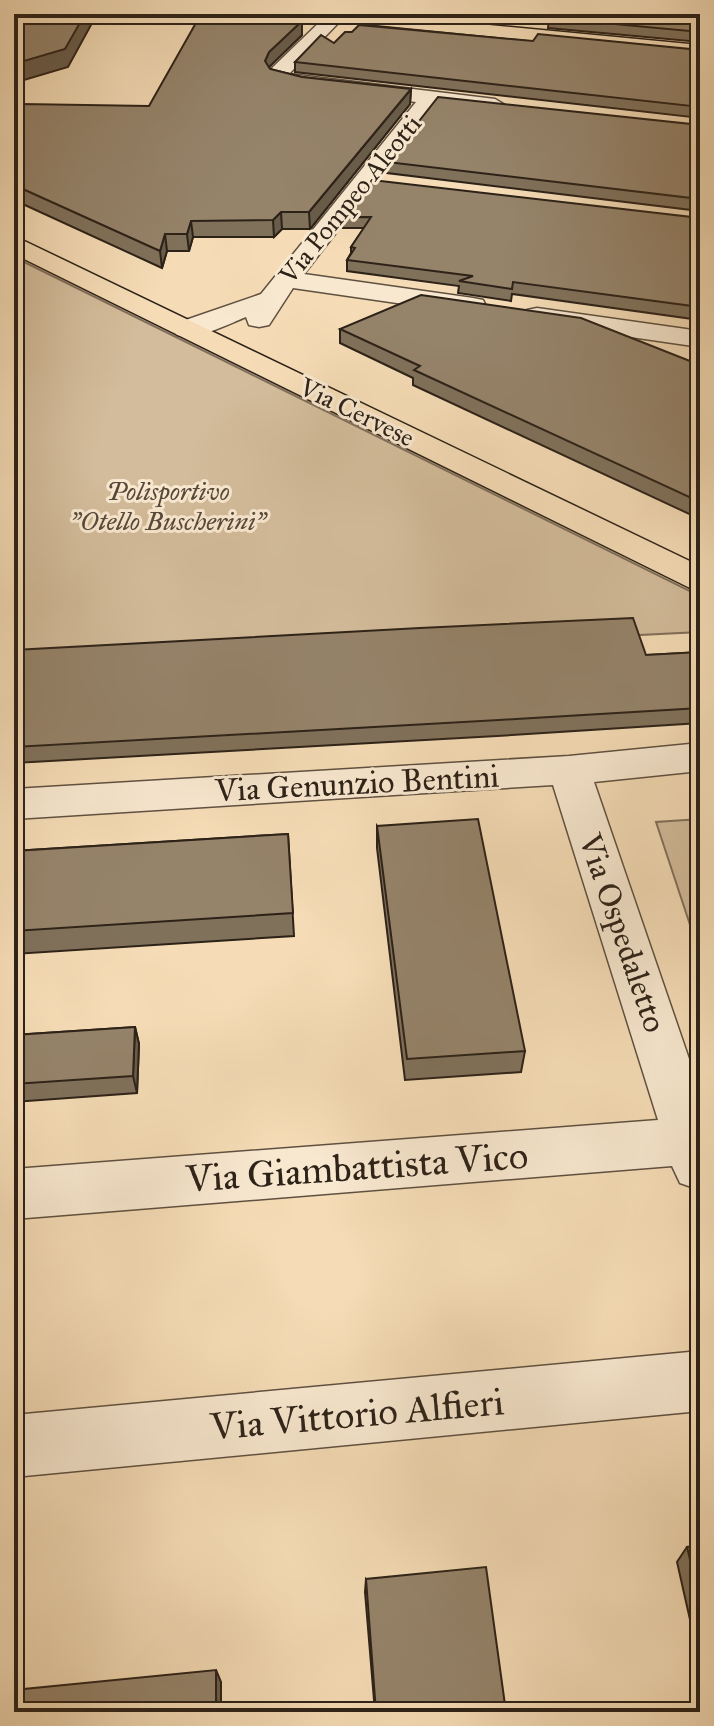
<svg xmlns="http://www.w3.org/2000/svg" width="714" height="1726" font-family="'IM FELL Great Primer',serif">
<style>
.green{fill:#d3bc9b;stroke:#806f5a;stroke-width:2}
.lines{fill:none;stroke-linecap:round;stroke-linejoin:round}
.minor-casing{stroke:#5f5040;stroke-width:3}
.major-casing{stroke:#2d2218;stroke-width:3}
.minor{fill:#f8e8d0;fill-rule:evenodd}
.major{fill:#f5dcb6;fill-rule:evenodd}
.wall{fill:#80715b;stroke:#2d2218;stroke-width:2}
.shaded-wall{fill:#685c4a;stroke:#2d2218;stroke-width:2}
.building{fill:#95836a;stroke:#2d2218;stroke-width:2}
.labels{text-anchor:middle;stroke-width:6;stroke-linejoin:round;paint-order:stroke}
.far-street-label{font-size:26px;fill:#2d2218;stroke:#f8e8d0}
.far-park-label{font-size:26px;font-style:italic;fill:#564839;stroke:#f8e8d0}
.street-label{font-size:32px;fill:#2d2218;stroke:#f8e8d0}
.near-street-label{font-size:38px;fill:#2d2218;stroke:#f8e8d0}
</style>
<rect width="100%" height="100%" fill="#f5dcb6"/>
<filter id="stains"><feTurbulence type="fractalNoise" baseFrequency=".0025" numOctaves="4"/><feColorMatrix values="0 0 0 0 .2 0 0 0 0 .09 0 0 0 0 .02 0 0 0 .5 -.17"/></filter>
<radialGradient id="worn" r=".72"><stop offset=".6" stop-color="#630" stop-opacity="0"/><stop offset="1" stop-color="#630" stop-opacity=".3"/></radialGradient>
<!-- green -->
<path class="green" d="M 14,257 L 700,596 L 700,632 L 14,666 Z
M 700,819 L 700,955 L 656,822 Z"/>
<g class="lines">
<!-- minor casing -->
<g class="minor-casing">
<path id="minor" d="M 328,14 L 345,16 L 289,74 L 495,99 L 505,105 L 495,111 L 436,104 L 304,274 L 473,298 L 483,300 L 486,306 L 483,312 L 473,314 L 293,288 L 269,325 L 259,327 L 249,325 L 246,317 C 226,325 199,340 177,335 L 173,329 L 177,323 L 261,294 L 416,102 L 303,89 L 271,81 L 268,77 L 272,68 Z
M 537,308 L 700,331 L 700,347 L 527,322 L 523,316 L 527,310 Z
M 700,743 L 700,771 L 594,782 L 700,1091 L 700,1190 L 680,1183 L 672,1166 L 14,1219 L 14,1169 L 658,1120 L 553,785 L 14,819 L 14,789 L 569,756 Z
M 700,1351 L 700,1411 L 14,1477 L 14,1415 Z"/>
</g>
<!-- major casing -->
<g class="major-casing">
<path id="major" d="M 307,14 L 373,14 L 700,45 L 700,57 L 316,19 Z
M 14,236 L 700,566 L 700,591 L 688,587 L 14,254 Z"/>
</g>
<!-- minor -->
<use href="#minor" class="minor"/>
<!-- major -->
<use href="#major" class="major"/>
</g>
<!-- wall -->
<path class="wall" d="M 700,14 L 700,42 L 548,28 L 549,18 Z
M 302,35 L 269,67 L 270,69 L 302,77 L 411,89 L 410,104 L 310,229 L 282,229 L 274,237 L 193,237 L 189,251 L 167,251 L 162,268 L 14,200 L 14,117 L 149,106 Z
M 533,41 L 700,50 L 700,118 L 295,72 L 295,62 L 334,43 Z
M 700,125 L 700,211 L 387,173 L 387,162 Z
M 343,217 L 700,218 L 700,320 L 512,294 L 511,301 L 458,293 L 459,286 L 347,271 L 347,260 L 351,253 L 351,247 L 364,228 L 343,228 Z
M 340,329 L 700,365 L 700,519 L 413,385 L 413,378 L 340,343 Z
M 14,650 L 646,655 L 700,652 L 700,723 L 497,736 L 14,763 Z
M 377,826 L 525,1051 L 521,1072 L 405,1080 L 377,848 Z
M 288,834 L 294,936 L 14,954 L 14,851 Z
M 135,1027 L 139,1044 L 137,1093 L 14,1102 L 14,1035 Z
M 700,1546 L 700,1664 L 677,1562 L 687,1547 Z
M 366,1579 L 506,1712 L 375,1712 L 365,1592 Z"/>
<!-- shaded-wall -->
<path class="shaded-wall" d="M 85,14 L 97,14 L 68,67 L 14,83 L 14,64 Z
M 302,21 L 302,35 L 269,67 L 265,76 L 265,61 L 269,52 Z
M 411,89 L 410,104 L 310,229 L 309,212 Z
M 281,212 L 282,229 L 274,237 L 273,220 Z
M 191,221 L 193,237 L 189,251 L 187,234 Z
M 165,234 L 167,251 L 162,268 L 160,251 Z
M 135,1027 L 139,1044 L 137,1093 L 133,1076 Z
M 216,1670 L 221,1682 L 221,1712 L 216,1712 Z"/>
<!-- building -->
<path class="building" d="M 19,14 L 85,14 L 65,49 L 14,64 L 14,21 Z
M 201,14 L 289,14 L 302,21 L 269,52 L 265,61 L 270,69 L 302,77 L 411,89 L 309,212 L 281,212 L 273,220 L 191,221 L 187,234 L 165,234 L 160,251 L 14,185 L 14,161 L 23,144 L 14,144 L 14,117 L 22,104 L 149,106 Z
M 552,14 L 700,14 L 700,32 L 549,18 Z
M 359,25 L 533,41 L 538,34 L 700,50 L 700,107 L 295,62 L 321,35 L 334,43 L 345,32 L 352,32 Z
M 438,97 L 700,125 L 700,199 L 387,162 Z
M 372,180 L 700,218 L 700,307 L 513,282 L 512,289 L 459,281 L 473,276 L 347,260 L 355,248 L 351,247 L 371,217 L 343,217 Z
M 421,295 L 581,318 L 700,365 L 700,502 L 414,370 L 420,366 L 340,329 Z
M 633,618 L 646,655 L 700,652 L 700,708 L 499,720 L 14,747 L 14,650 L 420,628 Z
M 478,819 L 525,1051 L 407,1059 L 377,826 Z
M 288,834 L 293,913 L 14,931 L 14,851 Z
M 135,1027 L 133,1076 L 14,1084 L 14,1035 Z
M 700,1546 L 700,1603 L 687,1547 Z
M 486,1567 L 506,1712 L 376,1712 L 366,1579 Z
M 216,1670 L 216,1712 L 14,1712 L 14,1690 Z"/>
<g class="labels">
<!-- far-street labels -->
<g class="far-street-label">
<text transform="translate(350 199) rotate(-51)" y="9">Via Pompeo Aleotti</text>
<text transform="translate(357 412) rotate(26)" y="9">Via Cervese</text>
</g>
<!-- far-park labels -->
<g class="far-park-label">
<text x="168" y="500">Polisportivo<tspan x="168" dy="30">"Otello Buscherini"</tspan></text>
</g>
<!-- street labels -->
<g class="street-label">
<text transform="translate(357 783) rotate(-3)" y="11">Via Genunzio Bentini</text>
<text transform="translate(623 933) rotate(71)" y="11">Via Ospedaletto</text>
</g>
<!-- near-street labels -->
<g class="near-street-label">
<text transform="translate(357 1167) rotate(-4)" y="13">Via Giambattista Vico</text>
<text transform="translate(357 1414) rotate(-5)" y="13">Via Vittorio Alfieri</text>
</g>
</g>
<!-- margin -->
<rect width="714" height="1726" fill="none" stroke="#f5dcb6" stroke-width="48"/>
<rect x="16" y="16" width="682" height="1694" fill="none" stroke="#2d2218" stroke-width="4"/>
<rect x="24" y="24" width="666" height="1678" fill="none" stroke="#2d2218" stroke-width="2"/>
<rect width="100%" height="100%" filter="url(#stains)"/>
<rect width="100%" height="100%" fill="url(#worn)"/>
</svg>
